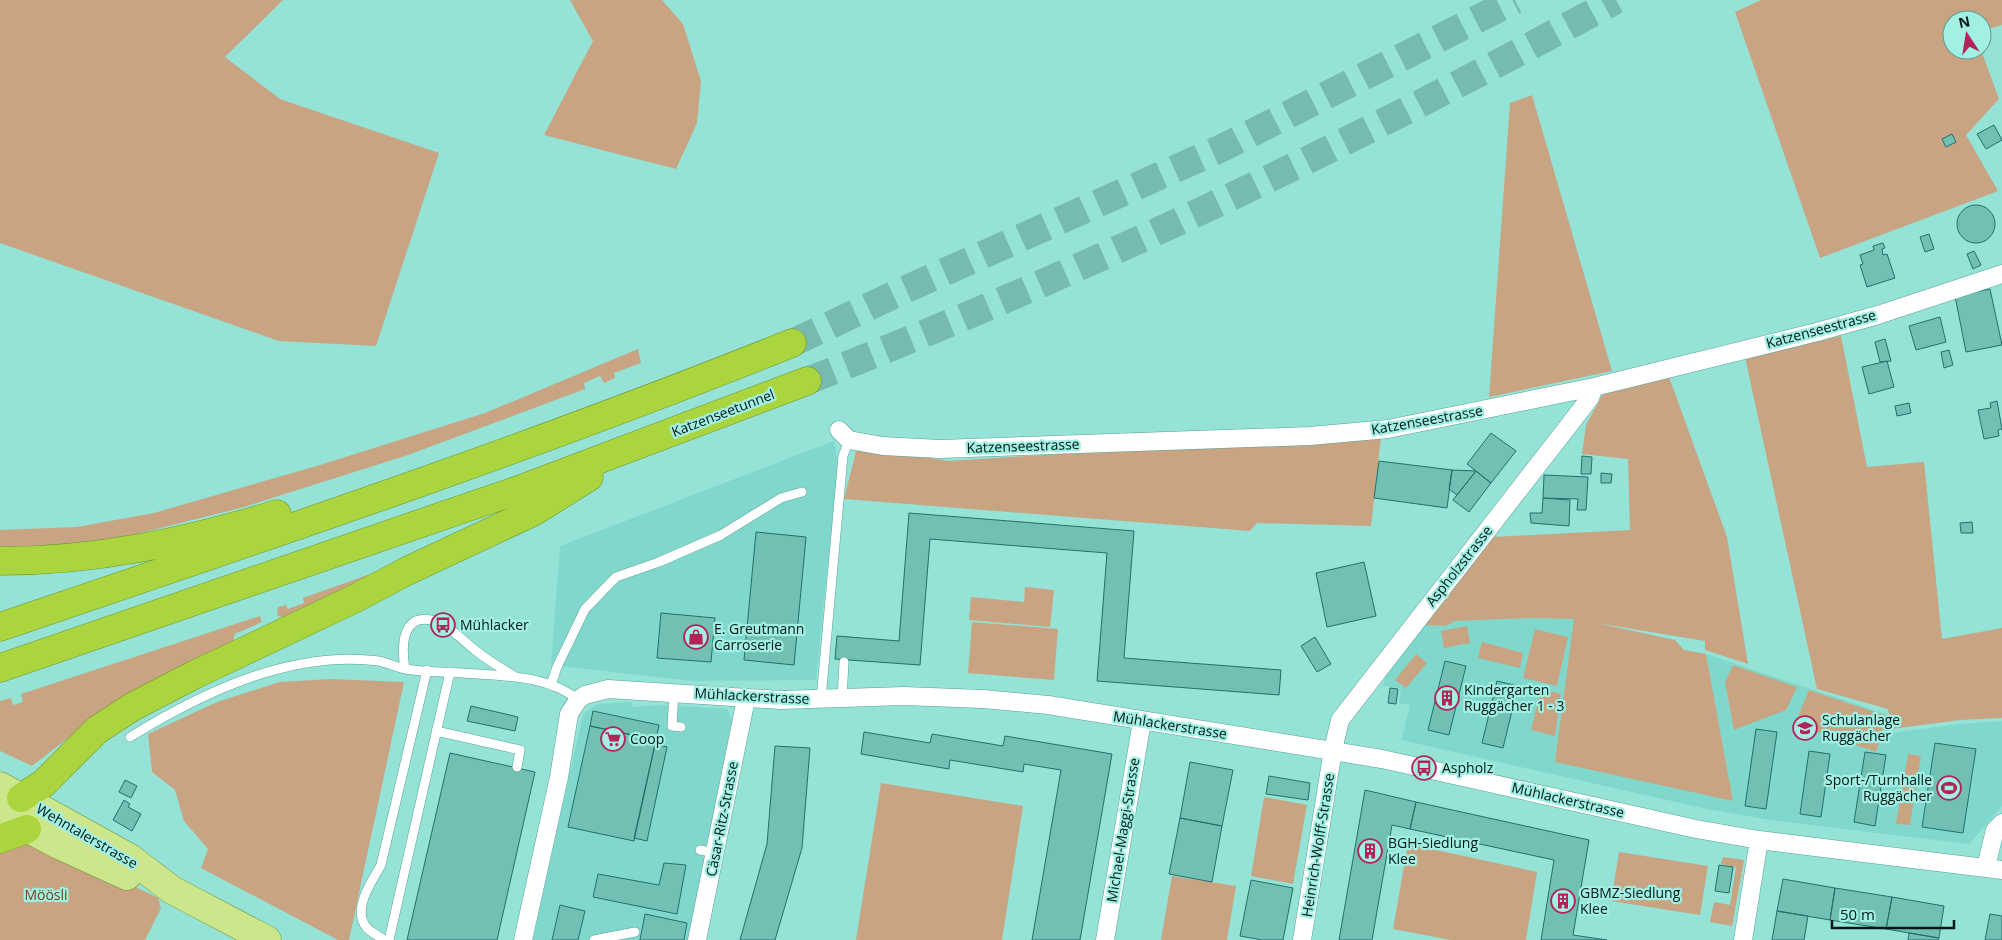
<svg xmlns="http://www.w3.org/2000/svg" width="2002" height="940" font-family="'Open Sans',sans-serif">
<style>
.built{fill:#80d8cc}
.green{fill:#c8a483}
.building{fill:#72bfb4;stroke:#207269}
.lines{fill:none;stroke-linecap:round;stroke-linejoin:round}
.highway-tunnel{stroke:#77bab0;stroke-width:28;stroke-dasharray:28 14;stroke-linecap:butt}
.lane-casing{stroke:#55a298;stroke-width:10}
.street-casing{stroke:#55a298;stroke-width:19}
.primary-casing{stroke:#6f9330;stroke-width:29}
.highway-casing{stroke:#6f9330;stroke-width:29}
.lane{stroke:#fff;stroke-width:9}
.street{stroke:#fff;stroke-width:18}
.primary{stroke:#cce68b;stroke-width:28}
.highway{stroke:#aad53e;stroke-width:28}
.labels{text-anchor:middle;stroke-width:4.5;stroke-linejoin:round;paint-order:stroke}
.street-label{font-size:14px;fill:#011815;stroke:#a2efe4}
.poi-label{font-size:14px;fill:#011815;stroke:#a2efe4;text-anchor:start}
.park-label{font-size:14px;fill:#724511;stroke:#a2efe4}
</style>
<rect width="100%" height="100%" fill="#95e2d7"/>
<!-- built -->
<path class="built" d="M 834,441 L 838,463 L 816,680 L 692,681 L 551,665 L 560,546 Z
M 1532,618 L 1575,619 L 1733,801 L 1706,654 L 1889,715 L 1890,733 L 1959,724 L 2002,721 L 2002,806 L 1969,844 L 1770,820 L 1707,809 L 1401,740 L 1410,705 L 1399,703 L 1401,688 L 1383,686 L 1387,670 L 1423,625 L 1446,626 L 1455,621 Z
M 632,702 L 632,707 L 662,705 L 727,709 L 734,725 L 692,940 L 533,940 L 583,714 L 597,704 Z"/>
<!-- green -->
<path class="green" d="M 0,0 L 283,0 L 225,57 L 280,99 L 439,153 L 376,346 L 279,341 L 0,243 Z
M 570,0 L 662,0 L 683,24 L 701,81 L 697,123 L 676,169 L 544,135 L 593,41 Z
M 1761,0 L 2002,0 L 2002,25 L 1982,31 L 1982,20 L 1952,20 L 1952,50 L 1981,50 L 1999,99 L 1966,135 L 1998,191 L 1820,258 L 1735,12 Z
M 1532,95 L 1612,371 L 1489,397 L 1510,103 Z
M 1841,336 L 1867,467 L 1924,462 L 1942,639 L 2002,628 L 2002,718 L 1960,720 L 1892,729 L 1888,709 L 1817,689 L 1745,357 Z
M 638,349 L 641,363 L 614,373 L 615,378 L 604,383 L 600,376 L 584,383 L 585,389 L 408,455 L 244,507 L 113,540 L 42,550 L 0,546 L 0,530 L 77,527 L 154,513 L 320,465 L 485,413 Z
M 1669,377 L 1727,537 L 1748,664 L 1705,650 L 1705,641 L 1596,623 L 1675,640 L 1684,650 L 1706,654 L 1733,801 L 1555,762 L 1574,619 L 1532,618 L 1455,621 L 1446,626 L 1423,625 L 1493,537 L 1630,530 L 1628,459 L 1582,454 L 1586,425 L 1603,394 Z
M 1381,437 L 1371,526 L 1257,523 L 1250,531 L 844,499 L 857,447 L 949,461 L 1135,449 Z
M 376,572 L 377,575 L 285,619 L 277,615 L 278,607 L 286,605 L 288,609 L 304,603 L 303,598 Z
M 1025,587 L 1054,590 L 1050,627 L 969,620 L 971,597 L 1024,602 Z
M 260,616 L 262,622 L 235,634 L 232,645 L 89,722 L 32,766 L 0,751 L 0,701 L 11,698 L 13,705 L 23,702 L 21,694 Z
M 972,622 L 1058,629 L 1054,680 L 968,673 Z
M 1467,626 L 1470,643 L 1444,648 L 1441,631 Z
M 1535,629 L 1568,637 L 1557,686 L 1523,678 Z
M 1482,642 L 1523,653 L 1520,668 L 1478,658 Z
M 1416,654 L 1427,663 L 1406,688 L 1395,680 Z
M 1733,665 L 1797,687 L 1786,710 L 1734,730 L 1725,682 Z
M 330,679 L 404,682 L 349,940 L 338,940 L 201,868 L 208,849 L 184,821 L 175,790 L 152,772 L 148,734 L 217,702 L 280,682 Z
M 1541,689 L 1561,694 L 1555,736 L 1531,730 Z
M 1809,690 L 1887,716 L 1876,752 L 1795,724 Z
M 1908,754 L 1921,756 L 1910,825 L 1896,824 Z
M 881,783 L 1023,806 L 1002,940 L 856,940 Z
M 1264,797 L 1307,805 L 1293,884 L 1251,876 Z
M 25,842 L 87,863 L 158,898 L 161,908 L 145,940 L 0,940 L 0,846 Z
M 1408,844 L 1537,872 L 1526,940 L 1451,940 L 1393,929 Z
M 1619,852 L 1708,866 L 1700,915 L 1611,901 Z
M 1723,857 L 1744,860 L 1732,926 L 1710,922 L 1714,902 L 1730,905 L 1736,867 L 1721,864 Z
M 1172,876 L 1236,886 L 1227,940 L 1161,940 Z"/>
<!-- building -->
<path class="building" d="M 1994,125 L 2002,140 L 1986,149 L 1977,134 Z
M 1952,134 L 1956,142 L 1946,147 L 1942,139 Z
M1957 224a19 19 0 1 1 38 0a19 19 0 1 1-38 0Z
M 1929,234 L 1934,249 L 1925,252 L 1920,237 Z
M 1883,243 L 1885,248 L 1882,249 L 1883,255 L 1887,254 L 1895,278 L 1867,287 L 1860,265 L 1863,264 L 1860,255 L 1874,250 L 1873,246 Z
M 1974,251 L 1981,265 L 1973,269 L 1967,254 Z
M 1990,289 L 2002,345 L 1966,352 L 1955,296 Z
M 1940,317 L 1946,342 L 1916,350 L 1909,326 Z
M 1885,339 L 1891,361 L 1880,362 L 1875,342 Z
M 1949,350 L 1953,365 L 1944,368 L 1941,352 Z
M 1887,361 L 1894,387 L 1869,394 L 1862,367 Z
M 1997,401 L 2002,429 L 1998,430 L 1999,436 L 1984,439 L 1978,410 L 1991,408 L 1990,403 Z
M 1909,403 L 1911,413 L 1897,416 L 1895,406 Z
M 1491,433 L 1516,451 L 1491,483 L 1467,464 Z
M 1582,456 L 1592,457 L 1591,474 L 1581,474 Z
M 1379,461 L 1452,470 L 1447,508 L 1374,498 Z
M 1452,470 L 1476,471 L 1457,495 L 1449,489 Z
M 1476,471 L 1491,483 L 1469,512 L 1453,500 Z
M 1601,473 L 1612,474 L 1611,483 L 1601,483 Z
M 1544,475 L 1588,477 L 1586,510 L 1577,510 L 1578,499 L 1543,498 Z
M 1543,498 L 1570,500 L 1569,526 L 1531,523 L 1530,513 L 1542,513 Z
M 909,513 L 1134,531 L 1124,658 L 1281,670 L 1279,695 L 1097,681 L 1107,553 L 930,539 L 920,665 L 835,659 L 837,636 L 899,641 Z
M 1972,522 L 1973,533 L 1961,533 L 1960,523 Z
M 756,532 L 806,537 L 794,665 L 744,660 Z
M 1364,562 L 1376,616 L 1327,627 L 1316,573 Z
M 661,613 L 715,618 L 711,662 L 657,658 Z
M 1315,637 L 1331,664 L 1317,672 L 1301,646 Z
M 1445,661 L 1466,666 L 1449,735 L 1428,730 Z
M 1497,681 L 1518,686 L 1503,748 L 1482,743 Z
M 1390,688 L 1398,689 L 1396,704 L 1388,703 Z
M 471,706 L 518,717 L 515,731 L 467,721 Z
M 593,711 L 659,725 L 656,740 L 590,726 Z
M 590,726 L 656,740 L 634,841 L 568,827 Z
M 1756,729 L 1777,732 L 1766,809 L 1745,806 Z
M 864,732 L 930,743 L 932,734 L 1003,746 L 1005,736 L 1112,754 L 1080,940 L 1032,940 L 1061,770 L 1024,764 L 1023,772 L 950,760 L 949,769 L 861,754 Z
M 1935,743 L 1976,749 L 1963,833 L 1922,827 Z
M 655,744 L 667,747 L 647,841 L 634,838 Z
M 775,746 L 810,748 L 802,848 L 775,940 L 740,940 L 767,844 Z
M 1809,751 L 1830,754 L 1821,817 L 1800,814 Z
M 1865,752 L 1886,755 L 1875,826 L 1854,822 Z
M 450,753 L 535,772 L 497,940 L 407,940 Z
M 1190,762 L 1233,770 L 1222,826 L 1180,818 Z
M 1269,776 L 1310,783 L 1308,800 L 1266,794 Z
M 125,780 L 137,786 L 131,798 L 119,792 Z
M 1365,790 L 1416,802 L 1410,829 L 1392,825 L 1372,940 L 1339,940 Z
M 124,800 L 130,804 L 128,807 L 141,814 L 132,831 L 113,820 Z
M 1416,802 L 1589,840 L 1573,935 L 1607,940 L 1541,940 L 1554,860 L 1410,829 Z
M 1180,818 L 1222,826 L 1212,882 L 1169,874 Z
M 664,863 L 686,865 L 677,914 L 593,897 L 598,874 L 659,885 Z
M 1719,865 L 1733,867 L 1729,893 L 1715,891 Z
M 1783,879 L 1835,888 L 1830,920 L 1777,911 Z
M 1251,880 L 1293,888 L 1283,940 L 1262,940 L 1240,936 Z
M 1835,888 L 1892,897 L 1886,929 L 1830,920 Z
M 1892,897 L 1944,906 L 1939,938 L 1886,929 Z
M 560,905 L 585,911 L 578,940 L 552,940 Z
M 1777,911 L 1808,916 L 1804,940 L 1772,940 Z
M 645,914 L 687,923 L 684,940 L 640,940 Z
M 1990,914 L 2002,916 L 2002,940 L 1985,940 Z
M 1909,933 L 1939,938 L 1938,940 L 1908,940 Z"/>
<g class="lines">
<!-- highway-tunnel -->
<path class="highway-tunnel" d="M 792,343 L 902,291 L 1222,148 L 1515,0
M 807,381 C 1085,272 1354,143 1616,0"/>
<!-- lane casing -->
<g class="lane-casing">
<path id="lane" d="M 405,669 C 401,645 402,609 438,622 C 451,627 464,642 475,650 C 487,660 501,668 514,676
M 551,685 L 557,667 L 585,609 L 616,577 L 659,562 L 721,535 L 781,498 L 802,492
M 674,692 L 672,726 L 681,727
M 842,698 L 844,662
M 821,699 L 843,456 L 849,440
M 436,731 L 520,750 L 517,767
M 130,737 C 203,692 291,650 379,661 C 388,663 396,667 405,669 C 423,672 443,672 462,673 C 499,676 547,674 578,700
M 700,850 L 716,853
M 384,940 C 379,936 372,933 367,928 C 351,910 372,881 381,865 L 427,670
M 389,940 L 450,672
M 594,940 L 635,932"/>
</g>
<!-- street casing -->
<g class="street-casing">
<path id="street" d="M 839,430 L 849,440 L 883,446 L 940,449 L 1310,436 L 1388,429 L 1594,387 L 1817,332 L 1878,315 L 2002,274
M 1986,867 L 1995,830 L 2002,823
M 523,940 L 559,777 L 569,714 L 578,700 L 585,695 L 608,689 L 781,700 L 904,696 L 983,699 L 1048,705 L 1382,759 L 1696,829 L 1759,840 L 2002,870
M 697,940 L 746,699
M 1105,940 L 1142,721
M 1302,940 L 1333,750 L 1340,720 L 1590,398 L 1594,387
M 1743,940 L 1759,840"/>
</g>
<!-- primary casing -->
<g class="primary-casing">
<path id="primary" d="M 0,786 L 130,858 L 172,890 L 267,940
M 0,814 L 59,845 L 127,876"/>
</g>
<!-- highway casing -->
<g class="highway-casing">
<path id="highway" d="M 0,561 C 95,561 186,542 277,514
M 0,627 C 265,537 531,448 792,343
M 0,668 L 518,490 L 807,381
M 21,798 L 44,783 L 97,730 L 134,706 L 194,675 L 354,599 L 407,571 L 535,511 L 589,477
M 0,839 L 27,829"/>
</g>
<!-- lane -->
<use href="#lane" class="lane"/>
<!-- street -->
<use href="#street" class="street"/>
<!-- primary -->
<use href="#primary" class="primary"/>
<!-- highway -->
<use href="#highway" class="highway"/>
</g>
<!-- icons -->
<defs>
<g id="bus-ring" transform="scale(1.25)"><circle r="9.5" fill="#a2efe4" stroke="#b22358" stroke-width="1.5"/><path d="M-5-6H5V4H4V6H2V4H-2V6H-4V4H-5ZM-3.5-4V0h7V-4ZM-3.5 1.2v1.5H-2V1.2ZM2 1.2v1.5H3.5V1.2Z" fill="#b22358"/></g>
<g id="shop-ring" transform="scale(1.25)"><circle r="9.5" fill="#a2efe4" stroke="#b22358" stroke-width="1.5"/><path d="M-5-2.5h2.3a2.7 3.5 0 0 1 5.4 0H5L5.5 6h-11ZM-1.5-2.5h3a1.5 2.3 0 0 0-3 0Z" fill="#b22358"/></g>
<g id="building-ring" transform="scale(1.25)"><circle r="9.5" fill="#a2efe4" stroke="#b22358" stroke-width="1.5"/><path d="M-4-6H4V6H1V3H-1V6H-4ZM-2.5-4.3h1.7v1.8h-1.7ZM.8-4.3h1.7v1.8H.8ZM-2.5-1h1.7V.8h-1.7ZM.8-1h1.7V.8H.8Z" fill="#b22358"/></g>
<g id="school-ring" transform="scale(1.25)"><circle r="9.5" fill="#a2efe4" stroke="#b22358" stroke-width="1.5"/><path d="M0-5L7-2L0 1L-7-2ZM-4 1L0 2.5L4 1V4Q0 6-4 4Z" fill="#b22358"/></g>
<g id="supermarket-ring" transform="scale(1.25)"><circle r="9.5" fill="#a2efe4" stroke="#b22358" stroke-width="1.5"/><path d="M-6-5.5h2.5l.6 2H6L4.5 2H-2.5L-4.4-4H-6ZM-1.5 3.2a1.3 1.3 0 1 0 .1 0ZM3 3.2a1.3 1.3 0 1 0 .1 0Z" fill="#b22358"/></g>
<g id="stadium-ring" transform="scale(1.25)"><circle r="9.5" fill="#a2efe4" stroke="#b22358" stroke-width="1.5"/><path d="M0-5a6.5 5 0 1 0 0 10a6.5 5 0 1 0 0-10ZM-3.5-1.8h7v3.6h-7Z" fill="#b22358"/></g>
</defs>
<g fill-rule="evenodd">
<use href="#bus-ring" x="443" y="625"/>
<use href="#shop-ring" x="696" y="637"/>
<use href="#building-ring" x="1447" y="698"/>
<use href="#school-ring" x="1805" y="728"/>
<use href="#supermarket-ring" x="613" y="739"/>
<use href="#bus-ring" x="1424" y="768"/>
<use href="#stadium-ring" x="1949" y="788"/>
<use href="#building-ring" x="1370" y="851"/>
<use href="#building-ring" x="1563" y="901"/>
</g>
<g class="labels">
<!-- street labels -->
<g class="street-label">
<text transform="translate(1821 329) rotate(-15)" y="5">Katzenseestrasse</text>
<text transform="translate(723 413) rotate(-21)" y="5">Katzenseetunnel</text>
<text transform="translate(1427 420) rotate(-10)" y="5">Katzenseestrasse</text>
<text transform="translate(1023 446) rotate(-2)" y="5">Katzenseestrasse</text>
<text transform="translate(1459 566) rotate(-52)" y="5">Aspholzstrasse</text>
<text transform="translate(752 696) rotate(3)" y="5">Mühlackerstrasse</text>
<text transform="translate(1170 725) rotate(9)" y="5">Mühlackerstrasse</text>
<text transform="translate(1568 800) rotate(13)" y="5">Mühlackerstrasse</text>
<text transform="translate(722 819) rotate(-79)" y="5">Cäsar-Ritz-Strasse</text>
<text transform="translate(1123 830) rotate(-81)" y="5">Michael-Maggi-Strasse</text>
<text transform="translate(87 836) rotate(30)" y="5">Wehntalerstrasse</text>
<text transform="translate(1318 845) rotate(-81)" y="5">Heinrich-Wolff-Strasse</text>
</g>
<!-- poi labels -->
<g class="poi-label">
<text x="460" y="630">Mühlacker</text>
<text x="714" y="634">E. Greutmann<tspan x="714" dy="16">Carroserie</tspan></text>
<text x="1464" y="695">Kindergarten<tspan x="1464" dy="16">Ruggächer 1 - 3</tspan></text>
<text x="1822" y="725">Schulanlage<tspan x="1822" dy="16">Ruggächer</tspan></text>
<text x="630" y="744">Coop</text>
<text x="1442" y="773">Aspholz</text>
<text x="1932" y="785" text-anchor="end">Sport-/Turnhalle<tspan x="1932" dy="16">Ruggächer</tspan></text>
<text x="1388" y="848">BGH-Siedlung<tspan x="1388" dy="16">Klee</tspan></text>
<text x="1580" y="898">GBMZ-Siedlung<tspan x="1580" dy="16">Klee</tspan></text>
</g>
<!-- park labels -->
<g class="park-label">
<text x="46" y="900">Möösli</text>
</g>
</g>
<!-- north arrow -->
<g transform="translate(1967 35) rotate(348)"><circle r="24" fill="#a2efe4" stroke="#629991"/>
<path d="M0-4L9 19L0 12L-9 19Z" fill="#b22358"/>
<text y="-8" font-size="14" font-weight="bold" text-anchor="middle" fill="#011815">N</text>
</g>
<!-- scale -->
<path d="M1832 920v8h122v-8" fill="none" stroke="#011815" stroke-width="2.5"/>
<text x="1840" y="920" font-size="15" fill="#011815" stroke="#a2efe4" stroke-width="4" paint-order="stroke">50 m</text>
</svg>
